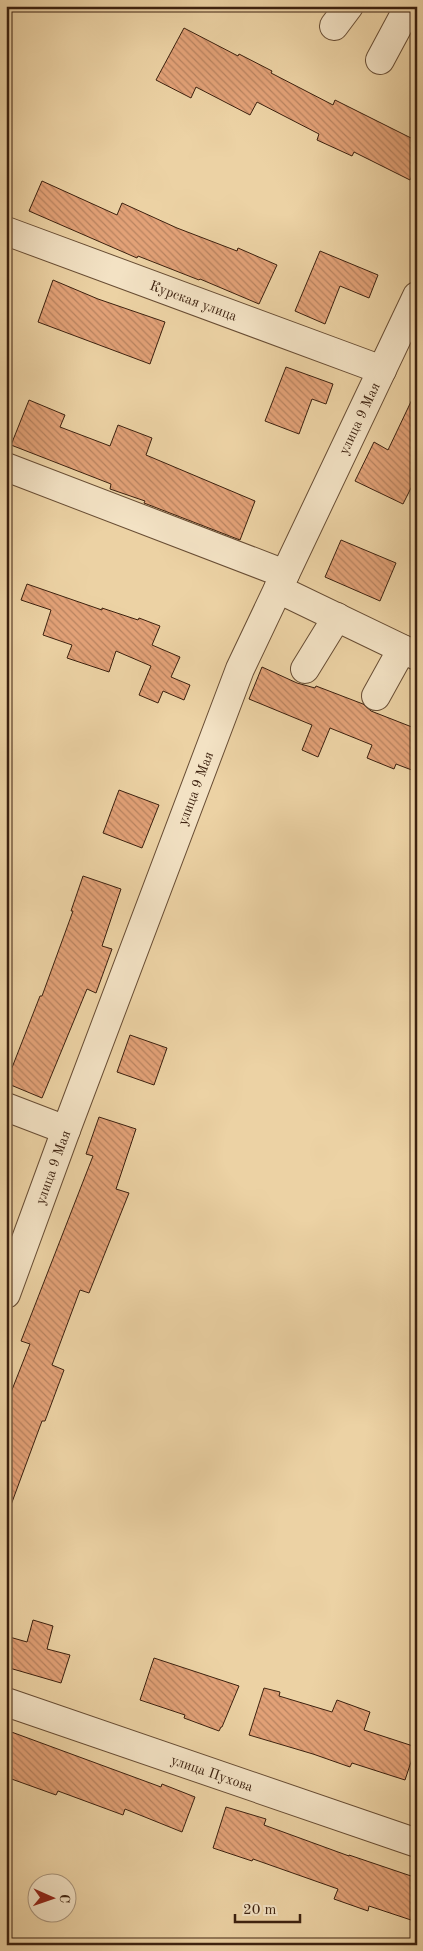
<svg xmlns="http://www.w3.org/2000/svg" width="423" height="1951" font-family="'Old Standard TT',serif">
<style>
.building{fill:url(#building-back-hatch);stroke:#3c210f}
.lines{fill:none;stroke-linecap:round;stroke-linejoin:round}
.minor-casing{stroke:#684d34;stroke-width:30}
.minor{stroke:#f3e2c4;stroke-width:28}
.labels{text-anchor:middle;stroke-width:4;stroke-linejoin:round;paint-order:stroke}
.street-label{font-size:14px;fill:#3c210f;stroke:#f3e2c4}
</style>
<defs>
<pattern id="building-back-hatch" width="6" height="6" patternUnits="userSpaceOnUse" patternTransform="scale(1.25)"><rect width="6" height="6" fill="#e2a177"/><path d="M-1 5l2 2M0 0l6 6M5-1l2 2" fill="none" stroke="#b88360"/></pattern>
</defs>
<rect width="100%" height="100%" fill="#ecd2a4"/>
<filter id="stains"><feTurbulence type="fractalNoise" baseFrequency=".004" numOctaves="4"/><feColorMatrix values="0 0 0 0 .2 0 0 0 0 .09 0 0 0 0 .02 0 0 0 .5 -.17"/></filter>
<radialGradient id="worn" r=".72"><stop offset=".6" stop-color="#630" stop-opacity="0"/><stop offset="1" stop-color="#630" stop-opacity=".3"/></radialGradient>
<!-- building -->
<path class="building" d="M 184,28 L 238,56 L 239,54 L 272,71 L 271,73 L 333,105 L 335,100 L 417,141 L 417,167 L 410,180 L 354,152 L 352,156 L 317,140 L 319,134 L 257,102 L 250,115 L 196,87 L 191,98 L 156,80 Z
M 42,181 L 117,215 L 122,203 L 177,228 L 237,251 L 238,248 L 277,265 L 259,304 L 200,279 L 199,280 L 138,256 L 137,258 L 29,211 Z
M 320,251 L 378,275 L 369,298 L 340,286 L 325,324 L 295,311 Z
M 53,280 L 98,299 L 165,322 L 150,364 L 38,322 Z
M 286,367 L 333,384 L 326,404 L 312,399 L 299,434 L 265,421 Z
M 417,389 L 417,476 L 403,504 L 355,481 L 374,442 L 388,450 Z
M 29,400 L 65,415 L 60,427 L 110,446 L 118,425 L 152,438 L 146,455 L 255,501 L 240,540 L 144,503 L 145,501 L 110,489 L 111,484 L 11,445 Z
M 341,540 L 396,563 L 380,601 L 325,577 Z
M 27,584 L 102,610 L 102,608 L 138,620 L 139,618 L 160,626 L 152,645 L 180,657 L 171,677 L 190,685 L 184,700 L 163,691 L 158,703 L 139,695 L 151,666 L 116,651 L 109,672 L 67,658 L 72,645 L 43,635 L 51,610 L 21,600 Z
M 262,667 L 297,683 L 315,688 L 316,686 L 363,704 L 371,711 L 417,729 L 417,772 L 396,764 L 394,769 L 367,758 L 372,745 L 330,728 L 318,757 L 302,750 L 312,725 L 249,699 Z
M 119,790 L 159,805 L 142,848 L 103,833 Z
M 83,876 L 121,889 L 102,946 L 112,949 L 96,993 L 87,989 L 42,1098 L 6,1083 L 40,996 L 42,996 L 73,911 L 71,911 Z
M 130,1035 L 167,1048 L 154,1085 L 117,1072 Z
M 99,1117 L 136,1129 L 116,1189 L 129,1193 L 89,1293 L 80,1290 L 52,1365 L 64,1370 L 45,1421 L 42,1421 L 8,1513 L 6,1513 L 6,1405 L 30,1344 L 21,1341 L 93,1156 L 86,1154 Z
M 33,1620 L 53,1626 L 47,1649 L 70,1655 L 61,1683 L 6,1667 L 6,1636 L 27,1642 Z
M 154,1658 L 239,1686 L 222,1727 L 221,1727 L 219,1731 L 184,1718 L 185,1715 L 140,1700 Z
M 264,1688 L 280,1692 L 279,1696 L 332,1712 L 337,1700 L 370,1712 L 364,1730 L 416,1747 L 405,1780 L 352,1763 L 350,1767 L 313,1754 L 249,1735 Z
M 6,1730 L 161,1787 L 162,1784 L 195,1797 L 182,1832 L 125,1809 L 123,1815 L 58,1791 L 56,1795 L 6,1777 Z
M 226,1807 L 266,1819 L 264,1825 L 349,1856 L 349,1855 L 417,1878 L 417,1922 L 369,1906 L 368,1911 L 334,1899 L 338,1889 L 253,1859 L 252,1861 L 213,1848 Z"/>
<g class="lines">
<!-- minor casing -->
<g class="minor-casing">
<g id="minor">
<path d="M 334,26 L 349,6"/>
<path d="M 380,60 L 409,6"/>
<path id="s1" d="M 6,231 L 382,370"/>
<path d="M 6,467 L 285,574"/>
<path d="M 278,589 L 417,656"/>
<path d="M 305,669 L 337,617"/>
<path d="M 376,696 L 402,649"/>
<path d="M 6,1107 L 66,1130"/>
<path id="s2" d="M 6,1294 L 66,1130 L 240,669 L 417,296"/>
<path id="s3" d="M 6,1702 L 417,1843"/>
</g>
</g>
<!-- minor -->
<use href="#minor" class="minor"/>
</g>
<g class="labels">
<!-- street labels -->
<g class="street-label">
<text dy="5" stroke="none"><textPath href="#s1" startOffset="200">Курская улица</textPath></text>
<text dy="5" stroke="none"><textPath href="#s2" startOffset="945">улица 9 Мая</textPath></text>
<text dy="5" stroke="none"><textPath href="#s2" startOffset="540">улица 9 Мая</textPath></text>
<text dy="5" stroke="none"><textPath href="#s2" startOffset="135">улица 9 Мая</textPath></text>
<text dy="5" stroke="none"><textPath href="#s3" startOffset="218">улица Пухова</textPath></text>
</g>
</g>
<!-- margin -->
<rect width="423" height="1951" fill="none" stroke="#ecd2a4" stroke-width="25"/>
<rect x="8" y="8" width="408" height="1936" fill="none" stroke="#3c210f" stroke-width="2.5"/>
<rect x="12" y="12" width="398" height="1926" fill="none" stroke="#3c210f"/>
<!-- north arrow -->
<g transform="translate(52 1898) rotate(92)"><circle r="24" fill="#f3e2c4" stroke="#aa957c"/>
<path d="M0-4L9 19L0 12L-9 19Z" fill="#8f2418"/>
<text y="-8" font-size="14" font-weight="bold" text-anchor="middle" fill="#3c210f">С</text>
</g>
<!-- scale -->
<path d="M235 1914v8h65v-8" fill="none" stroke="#3c210f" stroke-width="2.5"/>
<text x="243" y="1914" font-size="15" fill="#3c210f" stroke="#f3e2c4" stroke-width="4" paint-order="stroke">20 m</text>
<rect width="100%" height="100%" filter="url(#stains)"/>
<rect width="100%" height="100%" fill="url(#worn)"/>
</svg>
